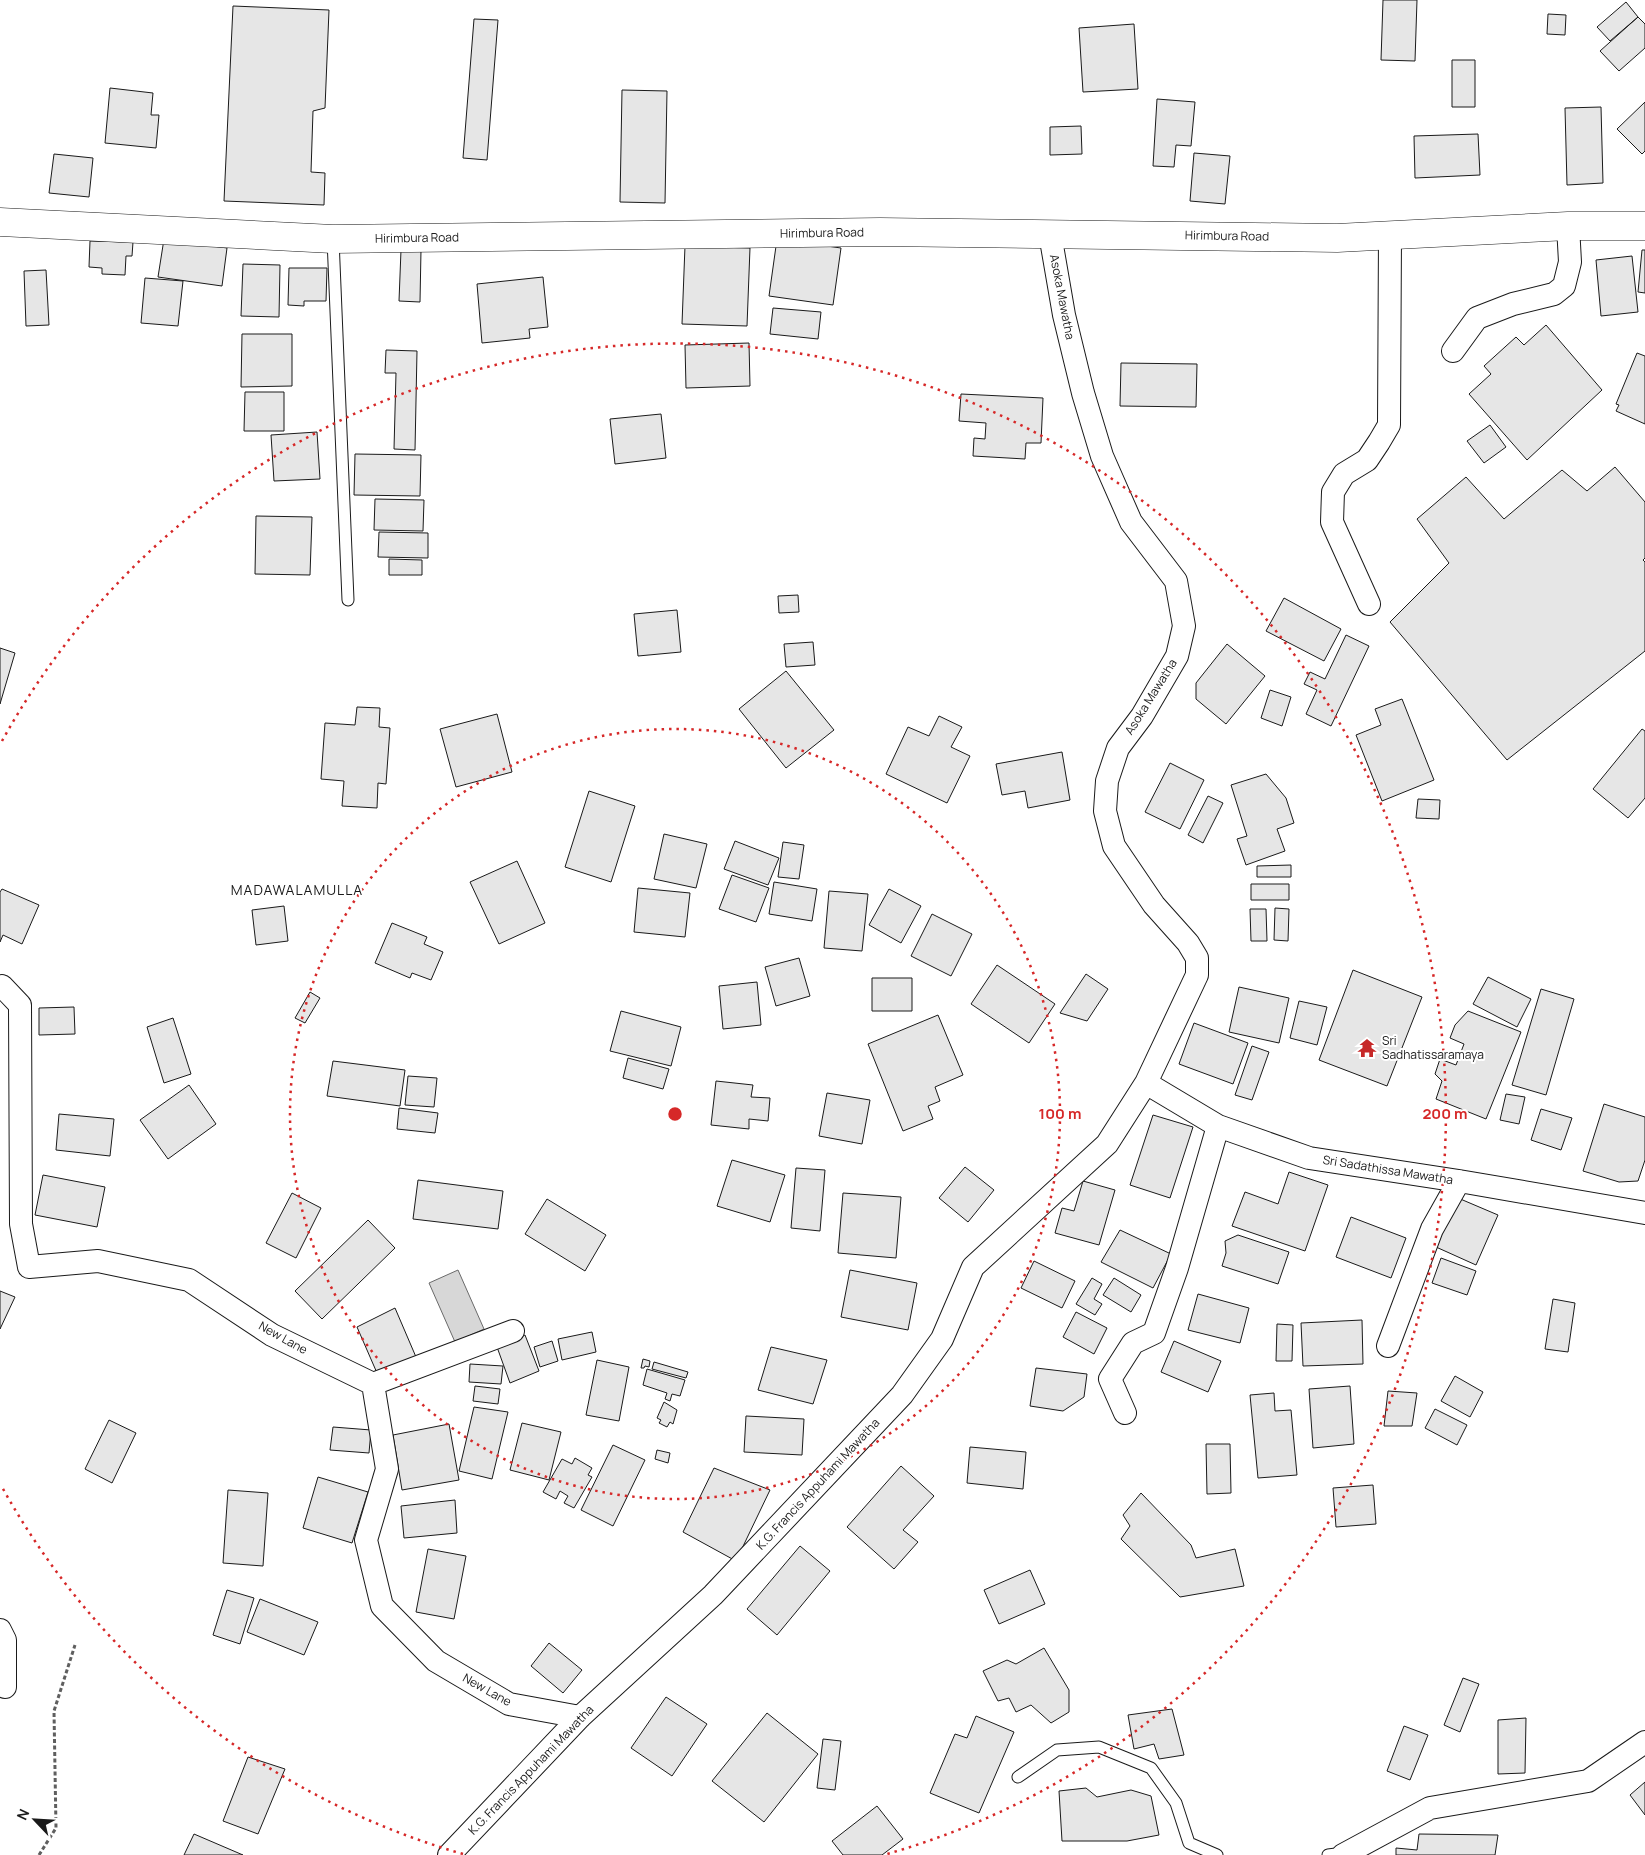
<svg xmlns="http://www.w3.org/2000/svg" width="1645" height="1855" font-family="Manrope,sans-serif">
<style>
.water{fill:#d7d7d7;stroke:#6a6a6a}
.building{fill:#e6e6e6;stroke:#1a1a1a}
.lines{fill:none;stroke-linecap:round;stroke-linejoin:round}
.service-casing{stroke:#1a1a1a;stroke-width:13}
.minor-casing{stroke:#1a1a1a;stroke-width:24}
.primary-casing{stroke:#1a1a1a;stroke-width:29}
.path{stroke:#5f5f5f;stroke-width:3;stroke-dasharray:4 2.5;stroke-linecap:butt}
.service{stroke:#fff;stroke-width:11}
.minor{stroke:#fff;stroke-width:22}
.primary{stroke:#fff;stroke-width:28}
.ring{fill:none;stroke:#d62828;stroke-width:2.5;stroke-dasharray:2.5 5}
.labels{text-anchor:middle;stroke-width:4;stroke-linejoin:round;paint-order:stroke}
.street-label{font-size:12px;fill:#1a1a1a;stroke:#fff}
.poi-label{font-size:12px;fill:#1a1a1a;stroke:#fff;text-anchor:start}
.neighbourhood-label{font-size:14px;letter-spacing:1px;fill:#1a1a1a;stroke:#fff}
.centre{fill:#d62828;stroke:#fff;stroke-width:2.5}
.ring-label{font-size:15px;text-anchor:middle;font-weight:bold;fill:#d62828;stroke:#fff;stroke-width:4;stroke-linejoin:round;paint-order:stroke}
</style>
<rect width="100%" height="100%" fill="#fff"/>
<!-- water -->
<path class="water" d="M 458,1270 L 484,1329 L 455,1342 L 429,1283 Z"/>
<!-- building -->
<path class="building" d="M 1383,0 L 1417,0 L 1415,61 L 1381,60 Z
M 1626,2 L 1638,17 L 1610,41 L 1597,27 Z
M 233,6 L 329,10 L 325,108 L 313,111 L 311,172 L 325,173 L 324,205 L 224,201 Z
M 1548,14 L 1566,15 L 1565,35 L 1547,34 Z
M 1638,17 L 1645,24 L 1645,48 L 1619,71 L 1600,51 Z
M 474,19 L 498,20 L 487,160 L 463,158 Z
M 1134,24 L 1138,89 L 1083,92 L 1079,28 Z
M 1452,60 L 1475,60 L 1475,107 L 1452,107 Z
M 110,88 L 153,93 L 151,115 L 159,115 L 156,148 L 105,143 Z
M 622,90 L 667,91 L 665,203 L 620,202 Z
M 1157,99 L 1195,102 L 1191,146 L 1176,145 L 1174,167 L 1153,166 Z
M 1645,102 L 1645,151 L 1642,154 L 1617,129 Z
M 1601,107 L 1603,183 L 1567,185 L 1565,108 Z
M 1081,126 L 1082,154 L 1050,155 L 1050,127 Z
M 1478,134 L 1480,175 L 1415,178 L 1414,136 Z
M 1194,153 L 1230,156 L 1225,204 L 1190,201 Z
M 54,154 L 93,158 L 89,197 L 49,193 Z
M 164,239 L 227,248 L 222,286 L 158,277 Z
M 777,239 L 841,248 L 833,305 L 769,296 Z
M 90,241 L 133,242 L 132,256 L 126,256 L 125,275 L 102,274 L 102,268 L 89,267 Z
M 685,246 L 750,248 L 747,326 L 682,324 Z
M 401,250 L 421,250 L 420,302 L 399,301 Z
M 1642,250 L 1645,250 L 1645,293 L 1638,292 Z
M 1632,256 L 1638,312 L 1601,316 L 1596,260 Z
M 243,264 L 280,265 L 279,317 L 241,316 Z
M 289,268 L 327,268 L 326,301 L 304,301 L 304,306 L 288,305 Z
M 46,270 L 49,325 L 26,326 L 24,271 Z
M 543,277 L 548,327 L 529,329 L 530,338 L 482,343 L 477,284 Z
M 145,278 L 183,281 L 178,326 L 141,323 Z
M 773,308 L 821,312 L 818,339 L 770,334 Z
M 1546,325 L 1602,390 L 1527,460 L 1469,394 L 1491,374 L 1484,366 L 1516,337 L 1524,345 Z
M 242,334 L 292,334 L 292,386 L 241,387 Z
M 749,343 L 750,386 L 686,388 L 685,345 Z
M 386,350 L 417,351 L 415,450 L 394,449 L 396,373 L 385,373 Z
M 1637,353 L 1645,356 L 1645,424 L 1616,411 L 1619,405 L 1616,404 Z
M 1121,363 L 1197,364 L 1196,407 L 1120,406 Z
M 245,392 L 284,392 L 284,431 L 244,431 Z
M 961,394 L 1043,398 L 1041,443 L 1026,443 L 1025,459 L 973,456 L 974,438 L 985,439 L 986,423 L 959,421 Z
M 661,414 L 666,458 L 615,464 L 610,419 Z
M 1490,425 L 1506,447 L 1484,463 L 1467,441 Z
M 317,432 L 320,479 L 274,481 L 271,435 Z
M 355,454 L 421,455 L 420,496 L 354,495 Z
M 1615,467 L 1645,502 L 1645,558 L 1643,560 L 1645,562 L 1645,651 L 1507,760 L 1390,622 L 1449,563 L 1417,519 L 1466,477 L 1504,519 L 1562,470 L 1587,491 Z
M 375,499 L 424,500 L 423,531 L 374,530 Z
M 256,516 L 312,517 L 310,575 L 255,574 Z
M 379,532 L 428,533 L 428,558 L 378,557 Z
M 389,559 L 422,560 L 422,575 L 389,575 Z
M 798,595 L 799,612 L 779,613 L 778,596 Z
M 1284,598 L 1341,629 L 1324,661 L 1266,631 Z
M 677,610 L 681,652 L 638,656 L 634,614 Z
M 1346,635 L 1369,646 L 1331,726 L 1306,714 L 1317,690 L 1304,684 L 1310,672 L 1325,679 Z
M 813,642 L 815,665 L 786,667 L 784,644 Z
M 1227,644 L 1265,676 L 1226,724 L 1196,699 L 1196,683 Z
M 0,648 L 15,653 L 0,704 Z
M 786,671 L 834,730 L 786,768 L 739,709 Z
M 1270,690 L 1291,697 L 1282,726 L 1261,718 Z
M 1402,699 L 1434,780 L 1382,801 L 1356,735 L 1381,725 L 1375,709 Z
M 357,707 L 380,708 L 379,727 L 390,728 L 386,784 L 378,783 L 377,808 L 342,806 L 344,781 L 321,779 L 325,723 L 355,725 Z
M 497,714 L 512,772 L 456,787 L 440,729 Z
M 939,716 L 962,727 L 951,747 L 970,756 L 947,803 L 886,774 L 908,727 L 929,736 Z
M 1642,729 L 1645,731 L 1645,798 L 1628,818 L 1593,789 Z
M 1062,752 L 1070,800 L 1028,808 L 1025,791 L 1002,795 L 996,764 Z
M 1170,763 L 1204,780 L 1180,829 L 1145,812 Z
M 1266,774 L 1286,798 L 1294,823 L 1277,829 L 1285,851 L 1246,865 L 1237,839 L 1247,836 L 1231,785 Z
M 589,791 L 635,806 L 611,882 L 565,867 Z
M 1208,796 L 1223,803 L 1203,843 L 1188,835 Z
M 1418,799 L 1440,800 L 1439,819 L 1416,818 Z
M 664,834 L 707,844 L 696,888 L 654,879 Z
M 735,841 L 779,858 L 768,885 L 724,869 Z
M 783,842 L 804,845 L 799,879 L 778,877 Z
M 517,861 L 545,923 L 499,944 L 470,882 Z
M 1291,865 L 1291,877 L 1257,877 L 1257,866 Z
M 732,875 L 769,888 L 756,922 L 719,909 Z
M 774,882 L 817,889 L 812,921 L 769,914 Z
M 1251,884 L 1289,884 L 1289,900 L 1251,900 Z
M 638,888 L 690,893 L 685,937 L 634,932 Z
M 2,889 L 39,905 L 22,944 L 3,935 L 0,942 L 0,892 Z
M 889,889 L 921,906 L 901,943 L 869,925 Z
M 829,891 L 868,894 L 862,951 L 824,948 Z
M 284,906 L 288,941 L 256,945 L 252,910 Z
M 1275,908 L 1289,909 L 1288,941 L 1274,940 Z
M 1250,909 L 1266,909 L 1267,941 L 1251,941 Z
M 932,914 L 972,934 L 951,976 L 911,956 Z
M 392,923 L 427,937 L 424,944 L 443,952 L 431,980 L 412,973 L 410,978 L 375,963 Z
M 799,958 L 810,996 L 776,1006 L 765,967 Z
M 997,965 L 1055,1004 L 1029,1043 L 971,1004 Z
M 1353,970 L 1422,997 L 1387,1086 L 1319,1060 Z
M 1086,974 L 1108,989 L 1087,1021 L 1060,1013 Z
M 1488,977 L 1531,999 L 1517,1027 L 1473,1004 Z
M 872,978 L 912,978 L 912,1011 L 872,1011 Z
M 757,982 L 761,1025 L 723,1029 L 719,986 Z
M 1239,987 L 1289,998 L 1279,1043 L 1229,1032 Z
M 1541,989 L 1574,999 L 1546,1095 L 1512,1085 Z
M 310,992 L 320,998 L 305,1023 L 295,1018 Z
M 1299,1001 L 1327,1007 L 1317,1045 L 1290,1038 Z
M 74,1007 L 75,1034 L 39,1035 L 39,1008 Z
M 621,1011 L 681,1027 L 671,1066 L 610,1051 Z
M 1468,1011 L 1521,1032 L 1486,1119 L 1436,1099 L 1442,1081 L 1435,1074 L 1440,1059 L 1456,1065 L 1464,1044 L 1450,1038 L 1455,1025 Z
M 938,1015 L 963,1075 L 935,1087 L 940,1101 L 928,1106 L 933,1119 L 903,1131 L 868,1044 Z
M 173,1018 L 191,1074 L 164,1083 L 147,1027 Z
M 1194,1023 L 1248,1043 L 1233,1084 L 1179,1064 Z
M 1252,1046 L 1269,1052 L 1252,1100 L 1235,1095 Z
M 628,1058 L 669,1069 L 663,1089 L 623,1078 Z
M 333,1061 L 405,1070 L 400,1106 L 327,1096 Z
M 408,1076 L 437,1078 L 434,1107 L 405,1105 Z
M 716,1081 L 753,1085 L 751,1097 L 770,1098 L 768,1121 L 749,1119 L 749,1129 L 711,1125 Z
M 189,1085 L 216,1124 L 168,1159 L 140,1120 Z
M 827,1093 L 870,1100 L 862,1144 L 819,1136 Z
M 1506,1094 L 1525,1097 L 1519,1124 L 1500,1120 Z
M 1604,1104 L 1645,1117 L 1645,1160 L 1638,1181 L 1619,1182 L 1583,1171 Z
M 399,1108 L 438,1113 L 435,1133 L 397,1129 Z
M 1541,1109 L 1572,1118 L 1561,1150 L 1531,1140 Z
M 59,1114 L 114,1119 L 110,1156 L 56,1150 Z
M 1153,1115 L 1193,1127 L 1170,1198 L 1130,1185 Z
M 732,1160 L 785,1175 L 770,1222 L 717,1206 Z
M 965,1167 L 994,1190 L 968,1222 L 939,1198 Z
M 796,1168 L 825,1170 L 820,1231 L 791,1228 Z
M 1289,1172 L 1328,1185 L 1305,1251 L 1232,1226 L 1245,1192 L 1278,1204 Z
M 43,1175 L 105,1187 L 97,1227 L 35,1215 Z
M 418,1180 L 503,1191 L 498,1229 L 413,1219 Z
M 1083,1181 L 1115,1190 L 1099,1245 L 1055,1233 L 1062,1208 L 1074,1211 Z
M 292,1193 L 321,1208 L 296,1258 L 266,1243 Z
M 843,1193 L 901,1197 L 896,1258 L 838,1253 Z
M 1458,1198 L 1498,1215 L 1476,1265 L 1436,1247 Z
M 547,1199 L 606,1235 L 585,1271 L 525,1234 Z
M 1351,1217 L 1406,1238 L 1391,1278 L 1336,1257 Z
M 368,1220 L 395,1248 L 322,1319 L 295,1291 Z
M 1120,1230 L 1171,1254 L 1153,1288 L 1101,1262 Z
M 1238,1235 L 1289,1252 L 1278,1284 L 1222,1266 L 1226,1253 L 1225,1241 Z
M 1441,1258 L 1476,1271 L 1467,1295 L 1432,1283 Z
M 1034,1261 L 1075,1281 L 1062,1308 L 1021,1288 Z
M 850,1270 L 917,1283 L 908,1330 L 841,1317 Z
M 1092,1278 L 1102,1284 L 1094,1299 L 1102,1304 L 1095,1315 L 1076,1304 Z
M 1114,1278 L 1141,1295 L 1131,1312 L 1103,1295 Z
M 0,1291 L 15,1297 L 0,1329 Z
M 1198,1294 L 1249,1308 L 1240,1343 L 1188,1330 Z
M 1553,1299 L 1575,1303 L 1568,1352 L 1545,1349 Z
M 395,1308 L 416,1357 L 377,1373 L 357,1327 Z
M 1076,1312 L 1107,1328 L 1094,1354 L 1063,1337 Z
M 1362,1320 L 1363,1364 L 1303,1366 L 1301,1323 Z
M 1277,1324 L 1293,1325 L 1292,1361 L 1276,1361 Z
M 592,1332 L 596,1352 L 562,1360 L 558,1339 Z
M 525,1335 L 539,1371 L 510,1383 L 497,1347 Z
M 552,1341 L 558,1361 L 540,1367 L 534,1347 Z
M 1174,1341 L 1221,1361 L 1208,1392 L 1161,1372 Z
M 771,1347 L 827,1360 L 813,1404 L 758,1390 Z
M 643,1359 L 650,1361 L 649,1367 L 645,1366 L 644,1368 L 641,1368 Z
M 597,1360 L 629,1367 L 619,1421 L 586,1415 Z
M 654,1362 L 688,1372 L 686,1378 L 652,1369 Z
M 470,1364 L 503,1366 L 501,1384 L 469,1382 Z
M 1036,1368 L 1087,1374 L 1084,1397 L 1063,1411 L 1030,1406 Z
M 647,1369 L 685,1380 L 680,1396 L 672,1394 L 670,1401 L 665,1399 L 667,1393 L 643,1385 Z
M 1455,1376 L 1483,1392 L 1470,1417 L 1441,1401 Z
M 475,1386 L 500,1389 L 498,1404 L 473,1401 Z
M 1350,1386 L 1354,1444 L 1313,1448 L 1309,1389 Z
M 1388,1391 L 1417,1393 L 1412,1426 L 1384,1426 Z
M 1274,1393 L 1275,1411 L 1291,1410 L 1297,1475 L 1258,1478 L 1250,1395 Z
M 664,1402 L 677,1410 L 673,1424 L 670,1422 L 667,1427 L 659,1423 L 661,1420 L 657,1418 Z
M 474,1407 L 508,1412 L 492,1479 L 459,1471 Z
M 1435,1409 L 1467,1425 L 1457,1445 L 1425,1428 Z
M 746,1416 L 804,1419 L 802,1455 L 744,1452 Z
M 109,1420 L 136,1433 L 112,1483 L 85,1469 Z
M 522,1423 L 561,1432 L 549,1480 L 510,1470 Z
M 449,1424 L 459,1480 L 402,1490 L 393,1435 Z
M 333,1427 L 371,1430 L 369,1453 L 330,1450 Z
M 1206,1444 L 1230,1444 L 1231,1493 L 1207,1494 Z
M 613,1445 L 645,1460 L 613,1526 L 581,1510 Z
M 970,1447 L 1026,1452 L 1023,1489 L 967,1483 Z
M 657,1450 L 670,1453 L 668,1463 L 655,1459 Z
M 575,1458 L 592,1468 L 588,1475 L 592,1477 L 574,1508 L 564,1503 L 568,1496 L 560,1491 L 556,1499 L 543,1492 L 562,1459 L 572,1464 Z
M 901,1466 L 934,1496 L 903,1530 L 918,1542 L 894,1569 L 847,1527 Z
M 714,1468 L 770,1490 L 736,1561 L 683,1532 Z
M 318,1477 L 368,1492 L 352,1543 L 303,1528 Z
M 1373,1485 L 1376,1524 L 1336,1527 L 1333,1488 Z
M 228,1490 L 268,1493 L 263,1566 L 223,1563 Z
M 1141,1493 L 1191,1545 L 1196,1558 L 1235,1549 L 1244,1586 L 1180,1597 L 1121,1539 L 1130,1526 L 1123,1515 Z
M 455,1500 L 457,1533 L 404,1538 L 401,1506 Z
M 800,1546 L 830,1571 L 777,1635 L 747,1609 Z
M 428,1549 L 466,1556 L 454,1619 L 416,1612 Z
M 1030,1570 L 1045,1604 L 999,1624 L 984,1590 Z
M 227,1590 L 254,1598 L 240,1644 L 213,1635 Z
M 260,1599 L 318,1622 L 304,1655 L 247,1632 Z
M 549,1643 L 582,1670 L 563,1693 L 531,1666 Z
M 1044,1648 L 1069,1690 L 1069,1712 L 1051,1723 L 1031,1705 L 1016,1712 L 1009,1698 L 998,1701 L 983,1671 L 1007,1660 L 1016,1664 Z
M 1463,1678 L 1479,1684 L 1460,1732 L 1444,1725 Z
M 666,1697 L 707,1724 L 672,1776 L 631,1748 Z
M 1172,1709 L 1184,1755 L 1159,1759 L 1154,1744 L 1134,1749 L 1128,1715 Z
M 767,1713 L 818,1754 L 764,1822 L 712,1781 Z
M 976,1716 L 1014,1732 L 979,1813 L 930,1793 L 955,1734 L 967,1738 Z
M 1526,1718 L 1525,1773 L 1498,1774 L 1498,1720 Z
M 1404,1726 L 1428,1735 L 1410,1780 L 1387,1771 Z
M 823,1739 L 841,1741 L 835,1790 L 817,1788 Z
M 248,1757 L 285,1769 L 258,1834 L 223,1821 Z
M 1645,1782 L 1645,1815 L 1630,1795 Z
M 1086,1788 L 1097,1797 L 1131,1790 L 1151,1796 L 1159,1835 L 1127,1841 L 1062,1841 L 1059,1791 Z
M 877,1806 L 903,1839 L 882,1855 L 843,1855 L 832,1841 Z
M 194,1834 L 243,1855 L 184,1855 Z
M 1419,1834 L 1498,1835 L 1495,1855 L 1396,1855 L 1396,1848 L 1417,1850 Z"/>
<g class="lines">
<!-- service casing -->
<g class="service-casing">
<path id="service" d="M 333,239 L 348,600
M 1018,1777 L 1057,1750 L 1099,1747 L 1151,1768 L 1176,1803 L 1189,1843 L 1217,1855
M 1328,1855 L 1344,1853"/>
</g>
<!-- minor casing -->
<g class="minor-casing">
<path id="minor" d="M 1453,351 L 1477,318 L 1513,304 L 1554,294 L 1564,286 L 1570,262 L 1568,226
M 1369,604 L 1332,522 L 1333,492 L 1344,474 L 1367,460 L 1379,442 L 1389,425 L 1390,235
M 0,987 L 2,986 L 20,1005 L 21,1224 L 29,1267 L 98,1261 L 189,1280 L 272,1335 L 373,1384 L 387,1469 L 366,1540 L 382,1606 L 436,1661 L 509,1704 L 580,1717
M 1146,1083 L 1218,1126 L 1309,1158 L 1459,1181 L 1645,1213
M 1388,1346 L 1432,1229 L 1459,1181
M 373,1384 L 513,1331
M 1125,1413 L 1110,1379 L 1133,1343 L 1154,1333 L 1177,1268 L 1218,1126
M 0,1630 L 5,1640 L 5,1687
M 449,1855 L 580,1717 L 713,1595 L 902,1395 L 942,1339 L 973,1267 L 1107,1144 L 1146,1083 L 1197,975 L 1197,958 L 1188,943 L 1154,905 L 1114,846 L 1105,811 L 1107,781 L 1118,748 L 1142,716 L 1177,656 L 1184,626 L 1176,581 L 1131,522 L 1102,456 L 1083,393 L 1064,315 L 1050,234
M 1343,1855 L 1430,1808 L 1588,1781 L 1645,1742"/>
</g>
<!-- primary casing -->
<g class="primary-casing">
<path id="primary" d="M 0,222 L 333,239 L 880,232 L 1337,238 L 1568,226 L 1645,226"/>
</g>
<!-- path -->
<path class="path" d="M 39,1855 L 56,1828 L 54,1711 L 75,1645"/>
<!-- service -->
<use href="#service" class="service"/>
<!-- minor -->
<use href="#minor" class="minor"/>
<!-- primary -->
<use href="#primary" class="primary"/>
</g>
<!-- distance rings -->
<g class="ring">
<circle cx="675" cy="1114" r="385"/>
<path d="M463 1854A770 770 0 0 1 2 1487M2 741A770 770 0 1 1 887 1854"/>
</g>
<!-- icons -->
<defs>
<g id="temple-bare" transform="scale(1.5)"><path d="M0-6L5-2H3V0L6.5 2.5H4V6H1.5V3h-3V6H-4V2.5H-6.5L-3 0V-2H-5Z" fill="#c62828" stroke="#fff" stroke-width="2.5" paint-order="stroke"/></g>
</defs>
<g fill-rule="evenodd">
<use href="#temple-bare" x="1367" y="1048"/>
</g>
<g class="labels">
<!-- street labels -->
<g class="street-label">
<text transform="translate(822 233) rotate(-1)" y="4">Hirimbura Road</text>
<text transform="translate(1227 236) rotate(1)" y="4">Hirimbura Road</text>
<text transform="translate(417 238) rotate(-1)" y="4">Hirimbura Road</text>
<text transform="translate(1062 297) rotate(79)" y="4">Asoka Mawatha</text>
<text transform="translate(1151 697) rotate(-58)" y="4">Asoka Mawatha</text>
<text transform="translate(1388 1170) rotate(9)" y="4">Sri Sadathissa Mawatha</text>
<text transform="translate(283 1338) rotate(29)" y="4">New Lane</text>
<text transform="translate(818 1484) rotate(-47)" y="4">K.G. Francis Appuhami Mawatha</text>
<text transform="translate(487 1690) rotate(29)" y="4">New Lane</text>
<text transform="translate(531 1770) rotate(-46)" y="4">K.G. Francis Appuhami Mawatha</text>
</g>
<!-- poi labels -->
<g class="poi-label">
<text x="1382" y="1045">Sri<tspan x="1382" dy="14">Sadhatissaramaya</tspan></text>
</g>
<!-- neighbourhood labels -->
<g class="neighbourhood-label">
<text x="297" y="895">MADAWALAMULLA</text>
</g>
</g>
<circle cx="675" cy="1114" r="8" class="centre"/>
<g class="ring-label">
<text x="1060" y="1119">100 m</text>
<text x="1445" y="1119">200 m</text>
</g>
<!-- north arrow -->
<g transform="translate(35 1820) rotate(295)" stroke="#ffffff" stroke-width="4" paint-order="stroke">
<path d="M0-4L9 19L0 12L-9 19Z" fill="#1a1a1a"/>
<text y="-8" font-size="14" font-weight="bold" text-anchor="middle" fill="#1a1a1a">N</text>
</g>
</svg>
